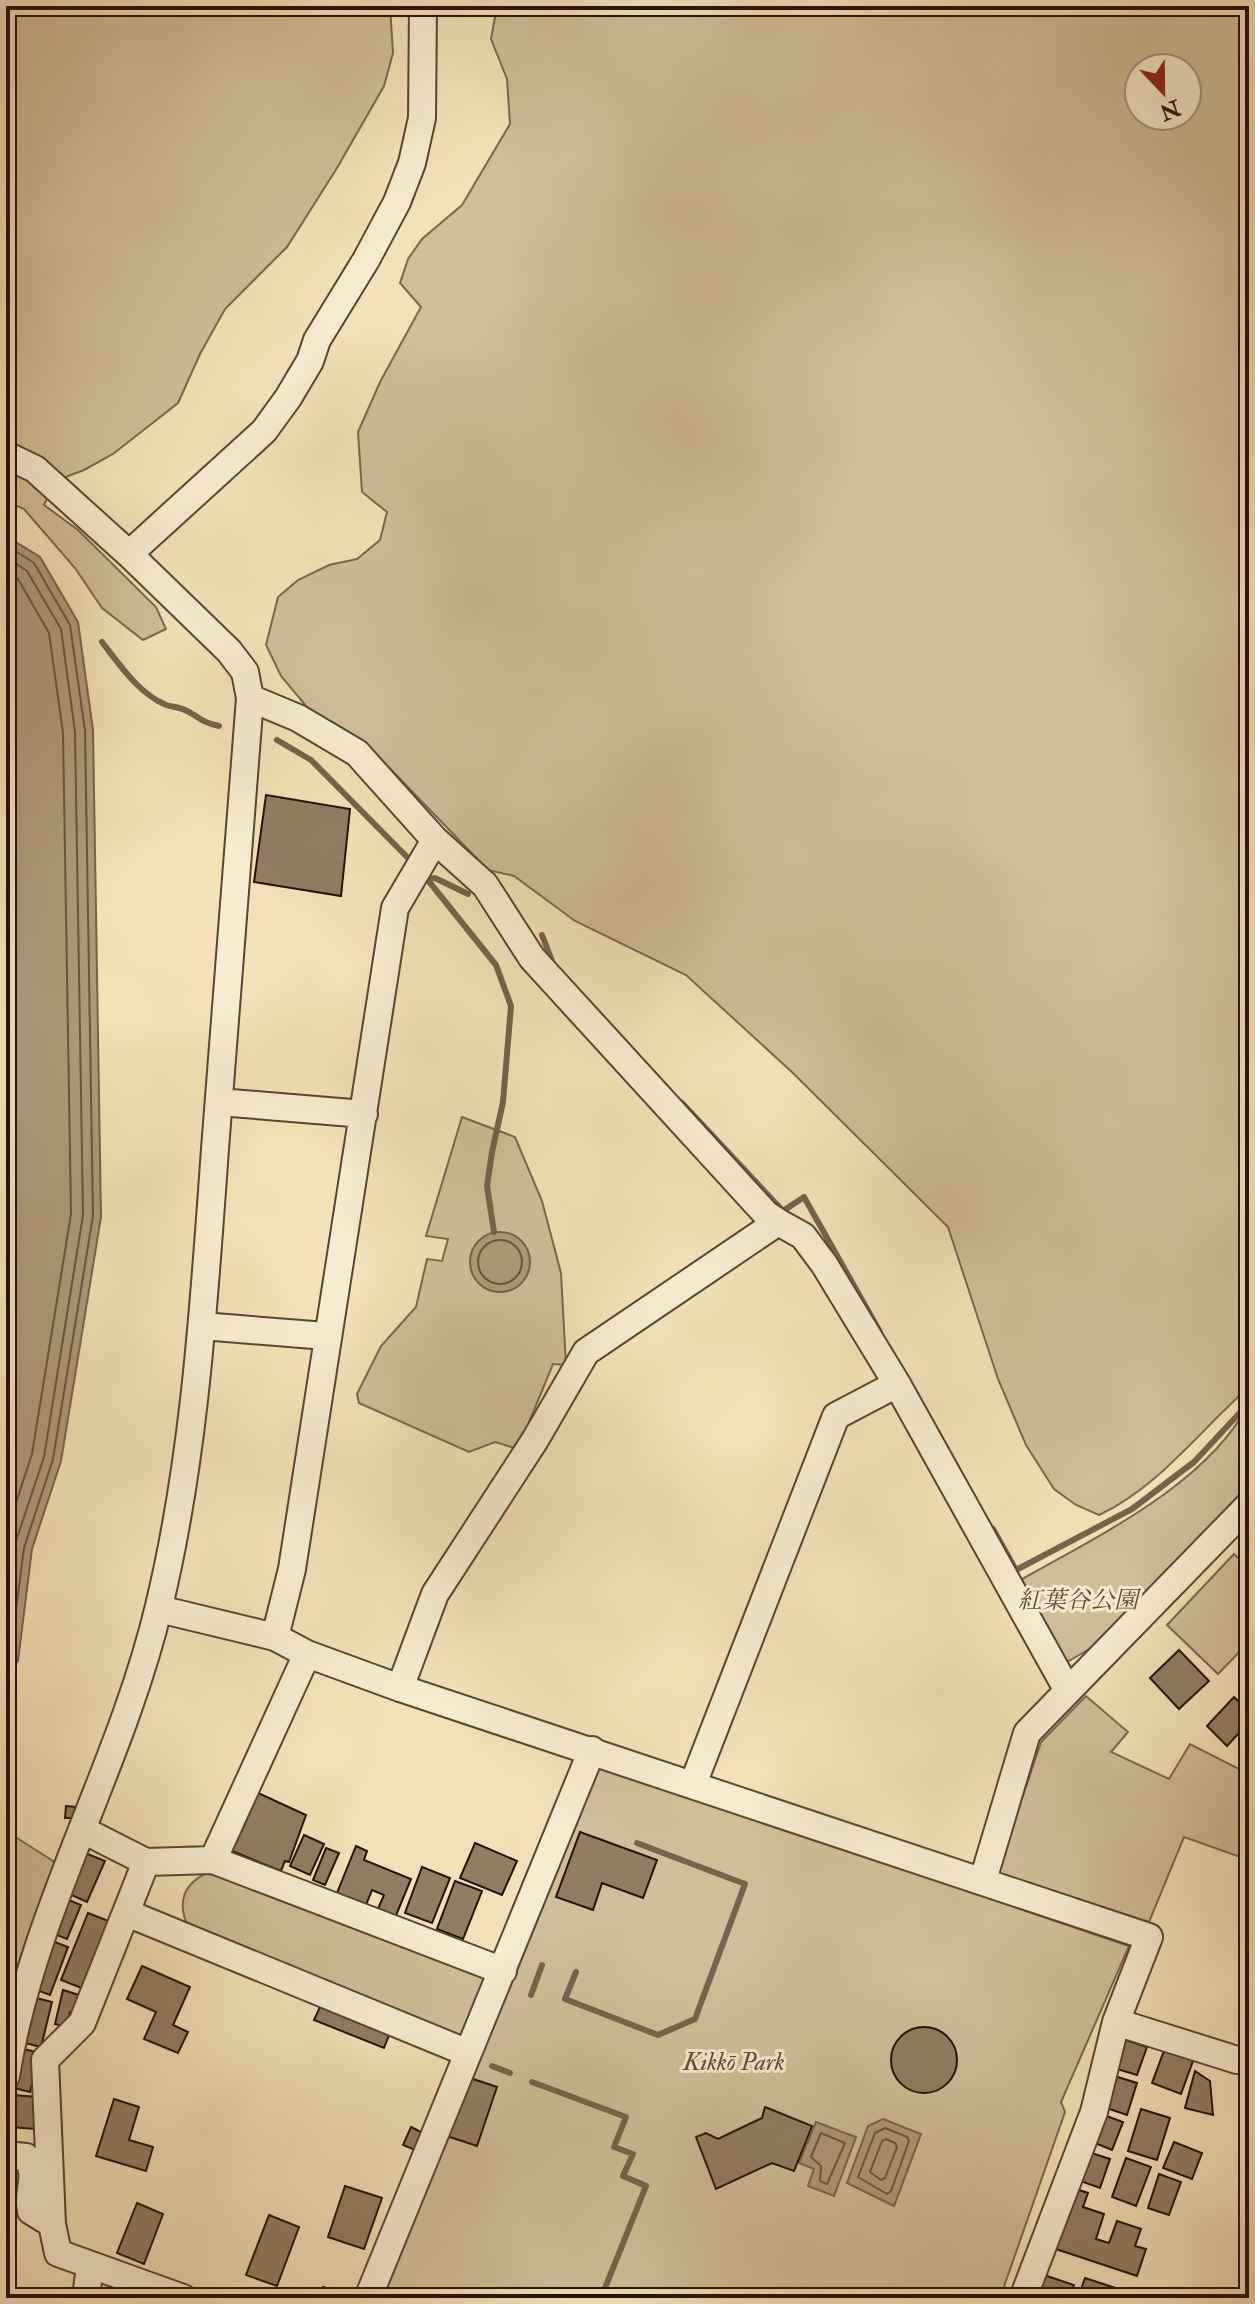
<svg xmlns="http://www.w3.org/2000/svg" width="1255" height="2304" font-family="'IM FELL Double Pica','Noto Serif JP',serif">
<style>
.green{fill:#d0be99;stroke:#7c6650;stroke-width:2;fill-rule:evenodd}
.water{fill:#ae9a7b;stroke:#78624c;stroke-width:2}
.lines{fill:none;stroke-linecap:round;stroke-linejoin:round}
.shore{stroke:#6a5440;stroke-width:2}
.stream{stroke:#78624c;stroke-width:6}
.building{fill:#917d62;stroke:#270f06;stroke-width:2}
.minor-casing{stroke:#5a4432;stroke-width:30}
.minor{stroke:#f7ecd0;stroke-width:26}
.labels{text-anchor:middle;stroke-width:6;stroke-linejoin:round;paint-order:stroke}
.park-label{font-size:24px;font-style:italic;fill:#624c39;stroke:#f7ecd0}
</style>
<rect width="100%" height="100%" fill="#f3e2b7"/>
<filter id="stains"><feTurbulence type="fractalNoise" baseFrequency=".0025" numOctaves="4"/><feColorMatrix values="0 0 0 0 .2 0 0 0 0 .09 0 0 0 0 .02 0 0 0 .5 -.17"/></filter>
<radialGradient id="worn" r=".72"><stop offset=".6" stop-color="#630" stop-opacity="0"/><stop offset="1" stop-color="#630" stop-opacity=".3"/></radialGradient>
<!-- green -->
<path class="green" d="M 6,6 L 390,6 L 393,53 L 384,86 L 337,168 L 287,247 L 225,309 L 200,354 L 178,403 L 113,454 L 84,470 L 55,481 L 44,505 L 78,530 L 156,607 L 166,629 L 143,640 L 102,608 L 75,568 L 24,509 L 6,501 Z
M 497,6 L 1249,6 L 1249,1387 C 1200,1430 1159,1487 1099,1515 L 1076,1505 L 1054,1489 L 1026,1445 L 998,1379 L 948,1227 L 794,1074 L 686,975 L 575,921 L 514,876 L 488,870 L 373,751 L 316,718 L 281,676 L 266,645 L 278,597 L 298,580 L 329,565 L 357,559 L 380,540 L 387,512 L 362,492 L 358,432 L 380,382 L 421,307 L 400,283 L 408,259 L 422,239 L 462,205 L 510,124 L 507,79 L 491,39 ZM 1139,68 L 1187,68 L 1187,116 L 1139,116 Z
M 462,1117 L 515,1137 L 542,1201 L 561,1273 L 566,1365 L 553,1364 L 518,1449 L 495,1442 L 469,1452 L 359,1403 L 357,1394 L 381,1346 L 416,1307 L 427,1259 L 442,1261 L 448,1239 L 426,1236 Z
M 1249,1403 L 1249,1490 L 1098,1644 L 1062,1665 L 1015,1583 C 1092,1539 1208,1485 1249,1403 Z
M 1234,1554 L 1249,1568 L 1249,1642 L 1218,1674 L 1167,1625 Z
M 1086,1696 L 1128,1732 L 1111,1752 L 1169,1779 L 1190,1744 L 1249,1774 L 1249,1860 L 1184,1837 L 1149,1922 L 997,1873 L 1041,1742 Z
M 599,1766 L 1129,1946 L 1061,2102 L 1065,2112 L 1000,2298 L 382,2298 Z
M 6,1831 L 61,1866 L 35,1917 L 6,2026 Z
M 211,1871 L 481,1974 L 486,1985 L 465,2035 L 453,2037 L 189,1929 C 176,1902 183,1883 211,1871 Z"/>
<!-- water -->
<path class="water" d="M 6,536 L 40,557 L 78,622 L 93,730 L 101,1217 L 61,1461 L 32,1549 L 18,1661 L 6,1675 Z
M470 1262a30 30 0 1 1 60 0a30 30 0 1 1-60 0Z
M 883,2119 L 921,2134 L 894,2206 L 847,2183 L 868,2126 Z
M 816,2122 L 856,2137 L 834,2196 L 808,2186 L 814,2169 L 799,2163 Z"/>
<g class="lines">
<!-- shore -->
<path class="shore" d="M 6,545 L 34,563 L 70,625 L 85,731 L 93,1216 L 53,1459 L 24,1548 L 10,1656 L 6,1662
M 6,557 L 27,571 L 61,629 L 75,732 L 83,1215 L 44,1457 L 15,1544 L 6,1611
M 6,571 L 18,579 L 49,633 L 63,733 L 71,1214 L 32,1454 L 6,1533
M478 1262a22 22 0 1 1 44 0a22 22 0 1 1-44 0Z
M 885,2128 L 907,2137 L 909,2141 L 891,2191 L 887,2194 L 858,2177 L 875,2133 Z
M 821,2133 L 845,2143 L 827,2184 L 820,2181 L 821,2166 L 811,2157 Z
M 886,2139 L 895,2143 L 897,2147 L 885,2178 L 881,2180 L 870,2172 L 882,2141 Z"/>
<!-- stream -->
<path class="stream" d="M 102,642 C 120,665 138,693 166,705 C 172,707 179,707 185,710 C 200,717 200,722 219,726
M 277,740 L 311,760 L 413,863
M 423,874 L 496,965 L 511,1006 L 503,1102 L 492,1152 L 487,1186 L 494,1232
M 428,879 L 435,878 L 468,894
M 542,935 L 554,966
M 682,1103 L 783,1211 L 804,1197 L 880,1332
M 993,1529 L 1016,1570 L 1132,1509 L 1194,1462 L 1249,1403
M 576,1972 L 565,1999 L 658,2035 L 695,2019 L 745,1884 L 637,1843
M 531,1995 L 542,1965
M 492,2066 L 510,2073
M 532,2082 L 626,2117 L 614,2147 L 633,2154 L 623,2176 L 646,2186 L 601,2298"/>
</g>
<!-- building -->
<path class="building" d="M 266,795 L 350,809 L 341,896 L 254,882 Z
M 1179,1650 L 1209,1681 L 1179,1709 L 1150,1678 Z
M 1234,1697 L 1249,1712 L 1249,1722 L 1227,1746 L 1207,1726 Z
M 256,1792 L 306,1815 L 289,1862 L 285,1861 L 281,1871 L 232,1851 Z
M 66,1806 L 75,1807 L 75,1818 L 65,1818 Z
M 580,1832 L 657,1860 L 643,1898 L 602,1883 L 593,1910 L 556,1897 Z
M 304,1835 L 324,1844 L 310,1875 L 290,1866 Z
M 475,1843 L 517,1861 L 502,1895 L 460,1878 Z
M 356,1846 L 367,1851 L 364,1860 L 411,1879 L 395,1918 L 377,1911 L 384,1895 L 372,1890 L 366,1905 L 337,1893 Z
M 326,1848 L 339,1853 L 325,1885 L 313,1880 Z
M 85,1853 L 105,1861 L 87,1902 L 67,1893 Z
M 422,1867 L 450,1878 L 432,1923 L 405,1913 Z
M 455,1881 L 482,1891 L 463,1939 L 437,1929 Z
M 66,1899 L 81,1905 L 67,1939 L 52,1933 Z
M 88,1913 L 111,1922 L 84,1989 L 61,1980 Z
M 52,1941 L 68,1947 L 50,1995 L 34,1989 Z
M 142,1966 L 190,1987 L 173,2025 L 188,2032 L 178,2053 L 144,2039 L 156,2012 L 127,1999 Z
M 63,1990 L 82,1996 L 78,2014 L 70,2012 L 67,2027 L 55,2024 Z
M 36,1998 L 52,2002 L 41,2047 L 25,2043 Z
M 320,2007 L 389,2035 L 384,2048 L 314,2020 Z
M891 2060a33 33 0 1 1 66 0a33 33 0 1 1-66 0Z
M 1120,2038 L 1147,2047 L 1137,2075 L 1111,2067 Z
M 1165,2048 L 1194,2058 L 1181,2094 L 1152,2083 Z
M 24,2049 L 40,2053 L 30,2092 L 14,2088 Z
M 1195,2071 L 1210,2081 L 1213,2115 L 1185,2108 Z
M 1108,2074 L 1137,2083 L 1127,2115 L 1098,2105 Z
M 467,2077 L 497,2087 L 477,2146 L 447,2136 Z
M 14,2095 L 37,2097 L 35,2129 L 11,2127 Z
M 114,2099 L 139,2107 L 129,2140 L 153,2147 L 146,2171 L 96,2156 Z
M 765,2107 L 812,2126 L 794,2171 L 772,2163 L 716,2189 L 696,2137 L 706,2133 L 718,2139 L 762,2118 Z
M 1141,2109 L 1170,2118 L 1157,2160 L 1128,2151 Z
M 1101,2114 L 1123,2122 L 1112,2150 L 1090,2141 Z
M 411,2127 L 423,2133 L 415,2150 L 403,2145 Z
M 1174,2142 L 1202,2153 L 1192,2179 L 1163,2168 Z
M 1082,2150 L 1110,2159 L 1100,2188 L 1072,2178 Z
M 1126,2158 L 1151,2167 L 1136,2206 L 1112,2197 Z
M 1159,2174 L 1181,2182 L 1169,2215 L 1148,2208 Z
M 345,2186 L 382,2198 L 364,2249 L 328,2237 Z
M 1076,2189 L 1088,2193 L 1083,2207 L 1104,2214 L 1096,2239 L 1109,2243 L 1117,2221 L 1141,2229 L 1135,2246 L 1146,2249 L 1137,2276 L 1056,2249 Z
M 137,2203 L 163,2214 L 144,2264 L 117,2253 Z
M 269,2215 L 299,2227 L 277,2286 L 246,2275 Z
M 1041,2274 L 1074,2285 L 1069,2298 L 1033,2298 Z
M 1085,2278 L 1134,2294 L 1132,2298 L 1078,2298 Z
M 323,2287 L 345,2295 L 344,2298 L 319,2298 Z
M 812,2289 L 832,2298 L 788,2298 L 801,2290 Z"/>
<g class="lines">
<!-- minor casing -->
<g class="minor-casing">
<path id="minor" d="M 6,455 L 35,469 L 129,554 L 229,651 L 245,672 L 250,698 C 239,848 226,999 215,1149 C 204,1301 195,1457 159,1606 C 121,1766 32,1912 6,2076
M 129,554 L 264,431 L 288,398 L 310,361 L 317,340 L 366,260 L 397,202 L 412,163 L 422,118 L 423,6
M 250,698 L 298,718 L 357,753 L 435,840 L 485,885 L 532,958 L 766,1214 L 778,1222
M 219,1102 L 364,1114
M 202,1326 L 326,1336
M 159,1609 L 275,1637 L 307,1654 L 400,1688 L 1149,1937 L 1116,2022 L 1094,2112 L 1023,2298
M 275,1637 L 292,1569 L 395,908 L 435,840
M 400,1688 L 435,1594 L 535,1440 L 586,1352 L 778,1222 L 803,1236 L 824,1264 L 897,1384 L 1068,1691
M 693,1784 L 836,1416 L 897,1384
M 83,1830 L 146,1862 L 213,1860 L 503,1971
M 213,1860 L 307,1654
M 146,1862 L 82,2023 L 45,2060 L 52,2224 L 58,2253 L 183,2298
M 983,1880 L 1027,1733 L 1249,1505
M 127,1913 L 468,2053
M 1116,2022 L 1237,2060
M 6,2155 L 26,2157 C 40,2178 26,2189 31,2211 L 52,2224
M 86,2298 L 90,2265
M 368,2298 L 592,1750"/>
</g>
<!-- minor -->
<use href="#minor" class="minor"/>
</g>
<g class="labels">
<!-- park labels -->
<g class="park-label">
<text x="1078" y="1608">紅葉谷公園</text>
<text x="734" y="2070">Kikkō Park</text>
</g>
</g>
<!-- margin -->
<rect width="1255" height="2304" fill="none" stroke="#f3e2b7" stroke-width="32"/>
<rect x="8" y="8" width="1239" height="2288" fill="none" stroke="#270f06" stroke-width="4"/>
<rect x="16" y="16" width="1223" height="2272" fill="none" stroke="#270f06" stroke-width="2"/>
<!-- north arrow -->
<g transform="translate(1163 92) rotate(158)"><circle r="38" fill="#f7ecd0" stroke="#a4947f" stroke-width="2"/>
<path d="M0-6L14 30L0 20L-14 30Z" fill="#8f2418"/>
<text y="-12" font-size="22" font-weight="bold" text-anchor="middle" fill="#270f06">N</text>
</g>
<rect width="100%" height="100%" filter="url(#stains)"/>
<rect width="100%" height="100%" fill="url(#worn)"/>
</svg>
